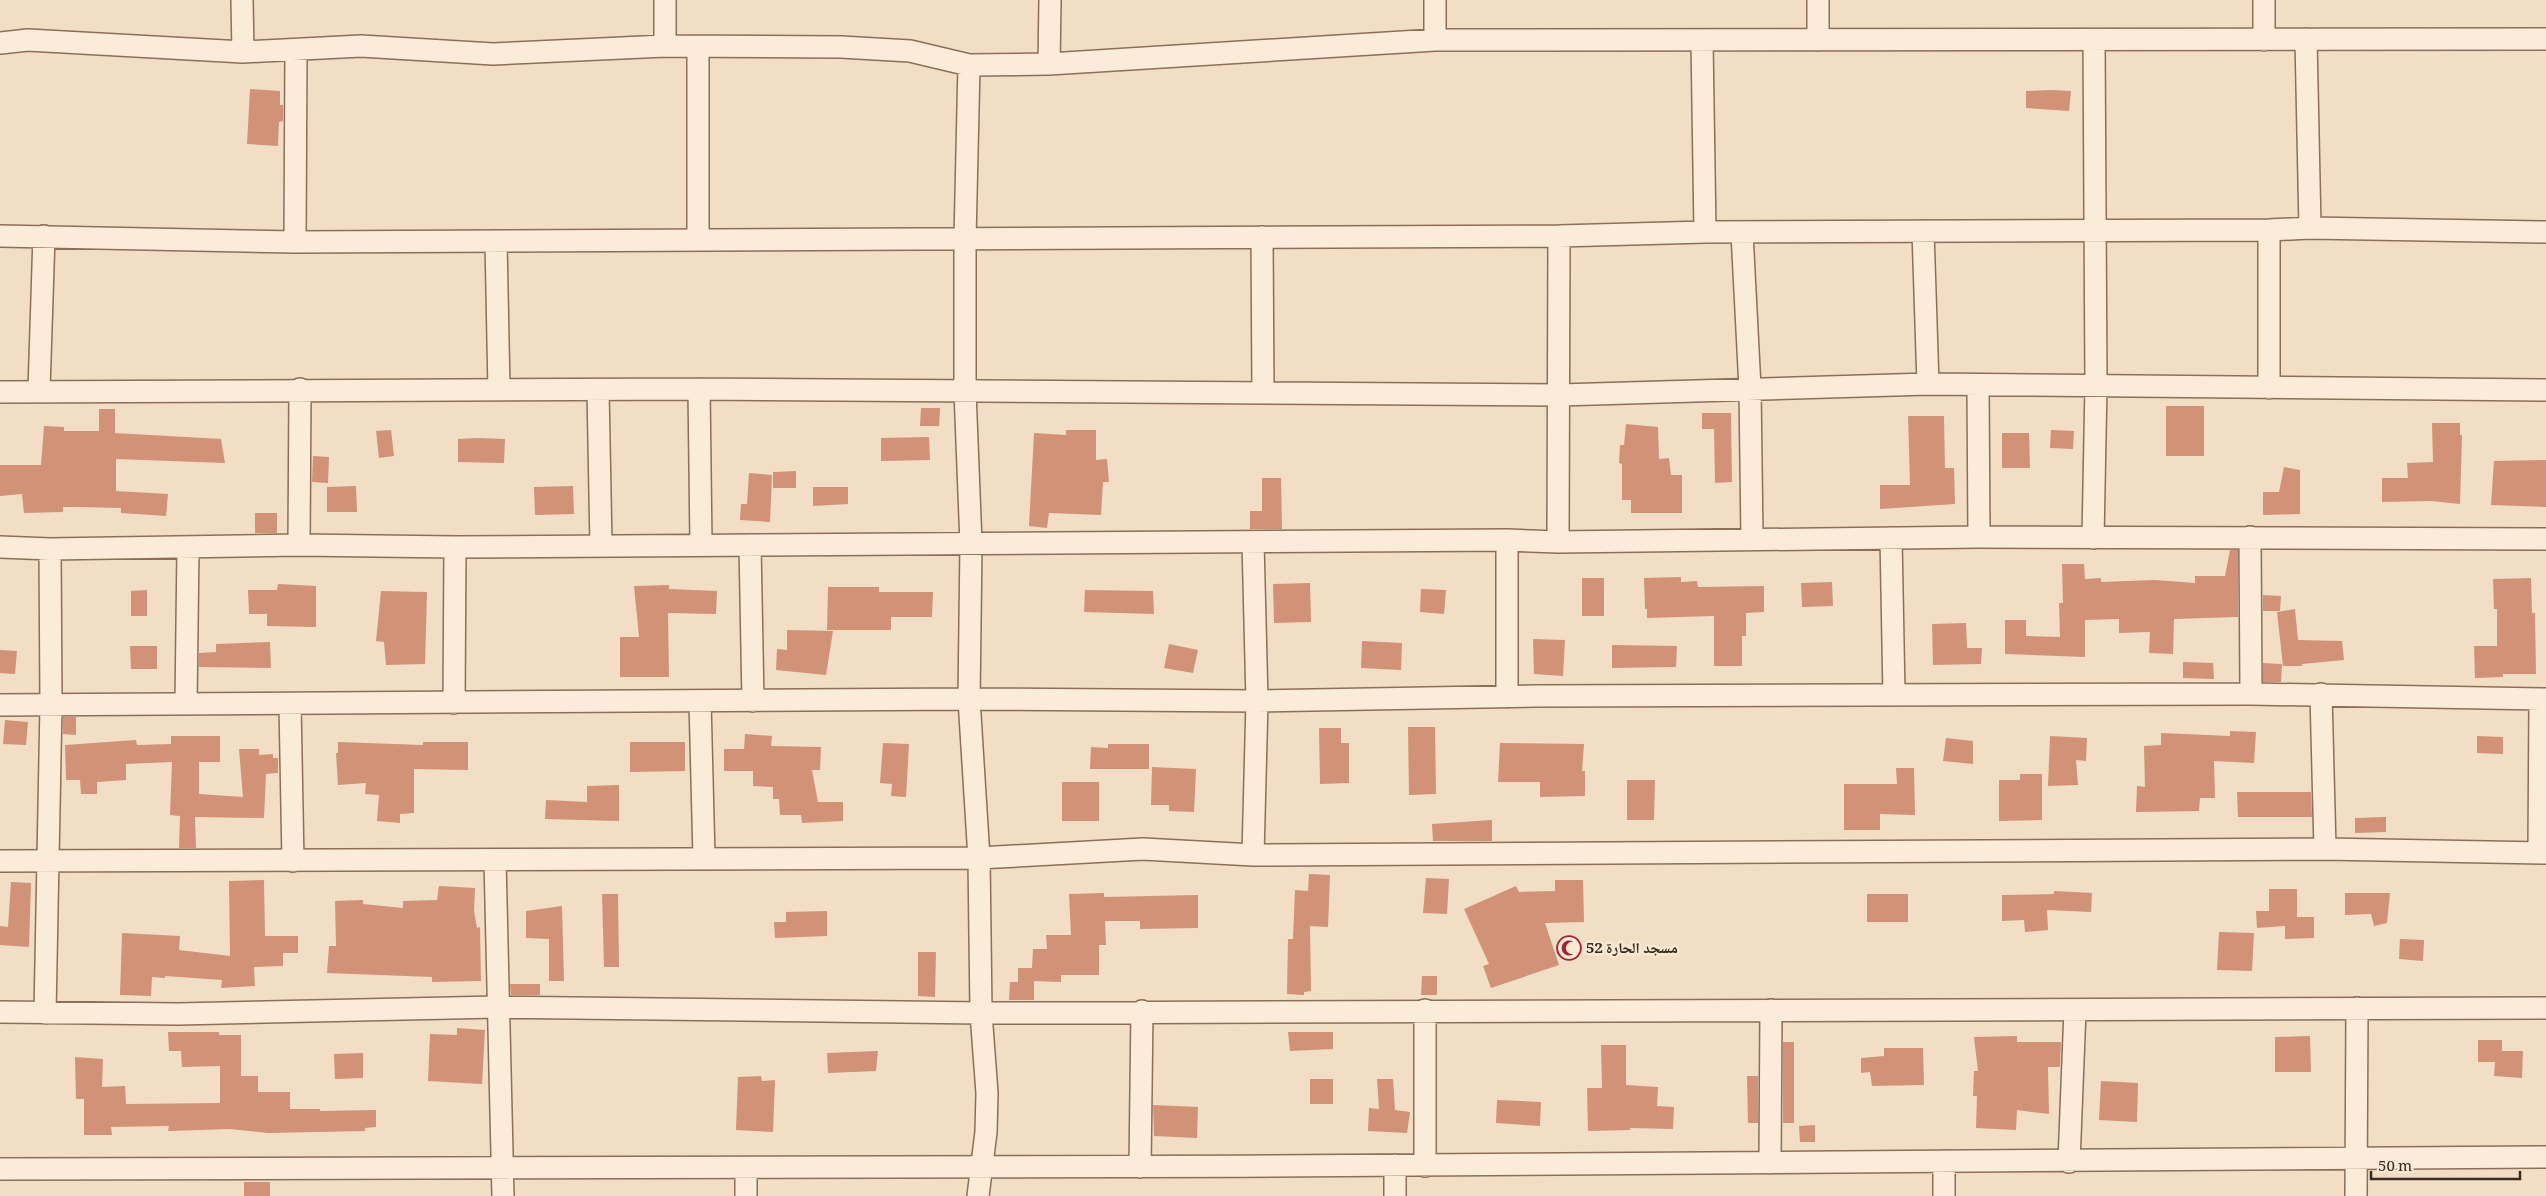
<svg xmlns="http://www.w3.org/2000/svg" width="2546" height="1196" font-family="Georgia,'Noto Naskh Arabic',serif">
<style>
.building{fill:#d19278}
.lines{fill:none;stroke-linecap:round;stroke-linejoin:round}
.minor-casing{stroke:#8d6e59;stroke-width:24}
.minor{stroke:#fbecd9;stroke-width:21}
.labels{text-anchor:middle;stroke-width:5;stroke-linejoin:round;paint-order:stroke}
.poi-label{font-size:15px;font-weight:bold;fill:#3c291e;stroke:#f8e9d5;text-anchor:start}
</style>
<rect width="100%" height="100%" fill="#f1dec5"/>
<!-- building -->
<path class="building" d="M 250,89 L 280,91 L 280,105 L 283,105 L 283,121 L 279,122 L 278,146 L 247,144 Z
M 2053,90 L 2071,91 L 2069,111 L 2026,108 L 2026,91 Z
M 2166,406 L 2204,406 L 2204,456 L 2166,456 Z
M 921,408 L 940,408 L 939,426 L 920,426 Z
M 99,409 L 115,409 L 115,433 L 221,439 L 225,463 L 116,459 L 116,491 L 168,494 L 166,516 L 121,513 L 121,508 L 78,507 L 63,507 L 63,512 L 24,513 L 22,494 L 0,496 L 0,465 L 41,465 L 44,426 L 64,427 L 64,431 L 99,431 Z
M 1702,413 L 1731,413 L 1732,482 L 1715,483 L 1714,429 L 1702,429 Z
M 1908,416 L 1944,416 L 1945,468 L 1954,468 L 1955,504 L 1880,509 L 1880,485 L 1910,485 Z
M 2432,423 L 2460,423 L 2460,435 L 2462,435 L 2460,504 L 2431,501 L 2382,502 L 2382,478 L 2408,478 L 2407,463 L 2433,462 Z
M 1626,424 L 1658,427 L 1659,459 L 1669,458 L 1671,475 L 1682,475 L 1682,513 L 1631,513 L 1631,500 L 1622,500 L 1622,464 L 1619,463 L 1620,445 L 1624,445 Z
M 391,430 L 394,456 L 379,458 L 376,431 Z
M 1066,430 L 1096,430 L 1096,460 L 1107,459 L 1109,482 L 1103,482 L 1101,515 L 1049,513 L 1047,528 L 1029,526 L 1034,433 L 1066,435 Z
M 2051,430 L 2074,431 L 2073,449 L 2050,448 Z
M 2002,433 L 2029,433 L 2030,468 L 2002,468 Z
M 929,437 L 930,460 L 881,461 L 881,438 Z
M 477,438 L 505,439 L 504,463 L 458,462 L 458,439 Z
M 313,456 L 329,457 L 328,483 L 312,482 Z
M 2546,460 L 2546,507 L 2491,505 L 2494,461 Z
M 2284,467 L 2300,470 L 2300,514 L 2263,515 L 2263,492 L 2279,492 Z
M 796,471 L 796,488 L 773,488 L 773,472 Z
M 749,473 L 772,475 L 770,522 L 740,520 L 741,504 L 747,504 Z
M 1262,478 L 1281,478 L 1282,529 L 1250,529 L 1250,511 L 1262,511 Z
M 356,486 L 357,512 L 327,512 L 327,487 Z
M 573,486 L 574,514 L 535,515 L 534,487 Z
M 813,487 L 848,487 L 848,504 L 813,506 Z
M 255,513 L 277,513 L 277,533 L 255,533 Z
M 2230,550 L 2238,550 L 2238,617 L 2174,619 L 2173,654 L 2149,653 L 2150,632 L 2119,633 L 2119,619 L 2085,620 L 2085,657 L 2005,654 L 2005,620 L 2026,620 L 2026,636 L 2060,637 L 2059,603 L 2063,603 L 2062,564 L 2084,564 L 2085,579 L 2101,578 L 2101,582 L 2155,580 L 2195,583 L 2195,576 L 2225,576 Z
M 1681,577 L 1681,582 L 1697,581 L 1698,587 L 1764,586 L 1764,612 L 1746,613 L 1746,636 L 1742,636 L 1742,666 L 1714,666 L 1714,616 L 1647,618 L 1647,609 L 1645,609 L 1644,578 Z
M 1582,578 L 1604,578 L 1604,616 L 1582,616 Z
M 2531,578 L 2532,613 L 2535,613 L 2536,674 L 2503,674 L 2503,677 L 2475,678 L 2474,646 L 2497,646 L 2497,609 L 2494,609 L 2493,579 Z
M 1832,582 L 1833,606 L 1802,607 L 1801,583 Z
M 1310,583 L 1311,622 L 1274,623 L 1273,584 Z
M 278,584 L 316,586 L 316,627 L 267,626 L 267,614 L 249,614 L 248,590 L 277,590 Z
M 669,585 L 669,589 L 717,591 L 716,614 L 668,613 L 669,677 L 620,677 L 620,637 L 639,637 L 634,586 Z
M 828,587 L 879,587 L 879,592 L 933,592 L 932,617 L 891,617 L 891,630 L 827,630 Z
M 1421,589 L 1446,590 L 1444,614 L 1420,612 Z
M 147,590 L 147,616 L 131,616 L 131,591 Z
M 1085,590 L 1153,591 L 1154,614 L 1084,612 Z
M 381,591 L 427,592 L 425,664 L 386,665 L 384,642 L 376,641 Z
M 2263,595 L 2281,596 L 2280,611 L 2263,611 Z
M 2295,609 L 2298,640 L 2342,641 L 2344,660 L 2302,664 L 2302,666 L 2283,666 L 2277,612 Z
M 1966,623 L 1967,648 L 1982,648 L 1981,664 L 1933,665 L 1932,624 Z
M 787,630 L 833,631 L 826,675 L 776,670 L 777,649 L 787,650 Z
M 1533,639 L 1565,640 L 1563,676 L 1534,674 Z
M 1362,641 L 1402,643 L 1401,670 L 1361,668 Z
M 270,642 L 271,668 L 199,667 L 199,653 L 216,652 L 216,644 Z
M 1169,644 L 1198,650 L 1193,673 L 1164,668 Z
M 1612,645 L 1677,646 L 1676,667 L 1612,668 Z
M 130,646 L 157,646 L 157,669 L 131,669 Z
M 0,650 L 17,651 L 15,674 L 0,673 Z
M 2183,662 L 2213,663 L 2214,679 L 2183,678 Z
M 2263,663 L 2282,664 L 2281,682 L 2263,682 Z
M 63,717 L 76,717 L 76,735 L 63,734 Z
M 5,720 L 28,722 L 26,745 L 3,744 Z
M 1408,727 L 1435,727 L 1436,794 L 1409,795 Z
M 1319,728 L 1341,728 L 1341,743 L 1349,743 L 1349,783 L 1320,784 Z
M 2230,731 L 2256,732 L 2254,763 L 2214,761 L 2215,798 L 2200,798 L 2199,811 L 2136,812 L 2137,786 L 2145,787 L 2144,746 L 2161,745 L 2161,733 L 2230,736 Z
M 745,734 L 772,736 L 771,746 L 821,747 L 820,770 L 812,770 L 818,802 L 843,802 L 843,821 L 802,823 L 801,815 L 780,815 L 779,799 L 773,799 L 773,787 L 753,786 L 753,771 L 724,771 L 724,749 L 744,749 Z
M 171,736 L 220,736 L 220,762 L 199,762 L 199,794 L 243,797 L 239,749 L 259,749 L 259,755 L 273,754 L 273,758 L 278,758 L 278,773 L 266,774 L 264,818 L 195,817 L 196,848 L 179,848 L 180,816 L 170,815 L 172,762 L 126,764 L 126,780 L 97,782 L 97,794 L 81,794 L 80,780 L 66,780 L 65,745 L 136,740 L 137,745 L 171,744 Z
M 2050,736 L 2087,738 L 2086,761 L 2076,760 L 2078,785 L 2048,786 Z
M 2477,736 L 2503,737 L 2503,754 L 2477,753 Z
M 1946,738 L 1973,741 L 1973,764 L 1943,761 Z
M 338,742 L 423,745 L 423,742 L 468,742 L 468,770 L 414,769 L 414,813 L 400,814 L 400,823 L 377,821 L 379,795 L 365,794 L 366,783 L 338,785 L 336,753 L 338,753 Z
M 630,742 L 685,742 L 685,771 L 630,772 Z
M 883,743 L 909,744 L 906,797 L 891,796 L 892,784 L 880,783 Z
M 1500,743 L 1584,744 L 1582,771 L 1585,771 L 1585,796 L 1540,797 L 1540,782 L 1498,782 Z
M 1108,744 L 1149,744 L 1149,769 L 1090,769 L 1091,747 L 1108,748 Z
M 1152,767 L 1196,769 L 1194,812 L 1169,811 L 1169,805 L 1151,805 Z
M 1896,768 L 1914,768 L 1915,815 L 1880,814 L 1880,830 L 1844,830 L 1844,784 L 1897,784 Z
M 2020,774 L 2042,774 L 2042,820 L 1999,821 L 1999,780 L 2020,780 Z
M 1627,780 L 1655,780 L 1654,820 L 1627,820 Z
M 1062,782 L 1099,782 L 1099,821 L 1062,821 Z
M 619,785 L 619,821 L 545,819 L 546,800 L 587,802 L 587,786 Z
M 2237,792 L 2311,792 L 2312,817 L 2238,817 Z
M 2386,817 L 2386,832 L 2355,833 L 2355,818 Z
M 1492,820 L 1492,841 L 1433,841 L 1432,824 Z
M 1309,874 L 1330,875 L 1328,927 L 1310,926 L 1311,991 L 1304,992 L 1304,995 L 1287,994 L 1288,939 L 1293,939 L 1295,890 L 1308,891 Z
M 1426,878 L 1449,879 L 1447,914 L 1423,913 Z
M 264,880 L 265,936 L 298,936 L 298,953 L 283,953 L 283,966 L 254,967 L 255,986 L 221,988 L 222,980 L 165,976 L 165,978 L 152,977 L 151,996 L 120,995 L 122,933 L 180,936 L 179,950 L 230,956 L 229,881 Z
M 1555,880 L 1583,880 L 1584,922 L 1545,923 L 1559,965 L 1491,988 L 1483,966 L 1489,964 L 1464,909 L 1516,886 L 1519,892 L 1555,891 Z
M 11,882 L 31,883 L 29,947 L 0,945 L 0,926 L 8,927 Z
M 439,886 L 475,888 L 474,911 L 477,928 L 480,927 L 481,981 L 432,982 L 432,977 L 327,973 L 329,946 L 336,946 L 335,901 L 363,900 L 363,904 L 403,908 L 403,901 L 437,900 Z
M 2269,889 L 2297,889 L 2297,917 L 2314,917 L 2314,938 L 2285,939 L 2285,926 L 2257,928 L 2256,911 L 2269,911 Z
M 2054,891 L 2092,893 L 2091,912 L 2047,910 L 2048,930 L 2025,932 L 2024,920 L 2002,921 L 2002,895 L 2054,894 Z
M 1104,893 L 1104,897 L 1198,895 L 1198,928 L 1140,929 L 1140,921 L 1105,921 L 1106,945 L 1099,945 L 1099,975 L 1061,975 L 1061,982 L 1034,981 L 1034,1000 L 1009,1000 L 1010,982 L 1018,982 L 1018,968 L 1032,968 L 1033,949 L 1047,949 L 1046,935 L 1071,935 L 1069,894 Z
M 2345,893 L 2390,893 L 2387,923 L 2374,926 L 2371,914 L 2345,915 Z
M 602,894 L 618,894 L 619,967 L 604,967 Z
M 1867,894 L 1908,894 L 1908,922 L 1867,922 Z
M 562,906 L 564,981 L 549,981 L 549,939 L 526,938 L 526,911 Z
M 827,911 L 827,936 L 775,938 L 774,922 L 786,922 L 786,912 Z
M 2219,932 L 2254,933 L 2252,971 L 2217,970 Z
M 2400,939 L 2424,940 L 2423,961 L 2399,959 Z
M 918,952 L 936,952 L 935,997 L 918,996 Z
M 1422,976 L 1437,976 L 1437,995 L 1421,995 Z
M 510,984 L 540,984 L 540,995 L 511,995 Z
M 457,1028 L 485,1030 L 482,1084 L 428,1081 L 430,1034 L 457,1035 Z
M 168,1032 L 219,1032 L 219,1035 L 241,1035 L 241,1076 L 258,1076 L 258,1092 L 290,1092 L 290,1109 L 320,1109 L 320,1111 L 376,1110 L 376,1127 L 365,1128 L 365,1131 L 268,1133 L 230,1129 L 168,1131 L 169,1126 L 111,1127 L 112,1135 L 84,1135 L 84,1099 L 76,1099 L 75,1057 L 103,1059 L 102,1087 L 125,1086 L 126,1104 L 220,1103 L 220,1066 L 182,1067 L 181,1051 L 169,1051 Z
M 1288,1032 L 1333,1032 L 1333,1049 L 1290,1051 Z
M 2017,1036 L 2017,1042 L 2061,1042 L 2060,1067 L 2048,1067 L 2049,1114 L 2017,1110 L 2016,1130 L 1976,1128 L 1977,1096 L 1973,1096 L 1974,1071 L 1978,1071 L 1974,1037 Z
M 2310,1036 L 2311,1072 L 2275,1072 L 2275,1037 Z
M 2478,1040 L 2502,1040 L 2502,1051 L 2523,1051 L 2522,1078 L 2494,1076 L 2495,1062 L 2478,1062 Z
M 1783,1042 L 1794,1042 L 1794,1123 L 1783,1123 Z
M 1601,1045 L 1626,1045 L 1626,1085 L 1658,1087 L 1657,1106 L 1674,1107 L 1673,1129 L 1630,1128 L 1630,1130 L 1588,1131 L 1587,1088 L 1602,1088 Z
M 1884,1048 L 1923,1048 L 1924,1085 L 1872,1086 L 1870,1072 L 1861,1073 L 1861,1058 L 1884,1056 Z
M 878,1051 L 876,1071 L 828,1073 L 827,1053 Z
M 363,1053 L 363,1078 L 335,1079 L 334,1054 Z
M 761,1076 L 762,1081 L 775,1080 L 773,1132 L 736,1130 L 738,1077 Z
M 1747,1076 L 1758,1076 L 1758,1123 L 1748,1123 Z
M 1310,1079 L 1333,1079 L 1333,1104 L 1310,1104 Z
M 1377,1079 L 1393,1079 L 1395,1110 L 1410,1112 L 1407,1133 L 1368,1131 L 1369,1108 L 1379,1109 Z
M 2101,1081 L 2138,1083 L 2137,1122 L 2099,1120 Z
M 1497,1100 L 1541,1102 L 1540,1126 L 1496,1123 Z
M 1153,1105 L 1198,1107 L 1197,1138 L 1154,1136 Z
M 1815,1125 L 1815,1142 L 1800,1142 L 1799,1126 Z
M 244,1182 L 270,1182 L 270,1196 L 244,1196 Z"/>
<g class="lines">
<!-- minor casing -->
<g class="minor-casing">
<path id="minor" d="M 242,0 L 243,52
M 665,0 L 665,46
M 1435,0 L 1435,40
M 2264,0 L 2264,40
M 2306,39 L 2310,228
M 1818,40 L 1818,0
M 1702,41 L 1705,232
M 0,43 L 28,40 L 243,52 L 361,46 L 493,54 L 665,46 L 841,47 L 910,51 L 969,65 L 1049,64 L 1435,40 L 2546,39
M 1049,64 L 1050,0
M 969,65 L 965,239 L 965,391 L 971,544 L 969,699 L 979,858 L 981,1013 L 987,1093 L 986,1132 L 978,1196
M 1923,231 L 1928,384
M 1742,233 L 1750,388 L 1752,538
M 0,236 L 295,242 L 1559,236 L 1705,232 L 2269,230 L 2310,228 L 2546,232
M 1262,237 L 1263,393
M 698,240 L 698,47
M 496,241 L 499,390
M 295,242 L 296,50
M 1978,385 L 1979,537
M 2269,388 L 2269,230
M 699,389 L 701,545
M 39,390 L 44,236
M 598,390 L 601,546
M 0,392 L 699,389 L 1560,395 L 1928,384 L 2546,390
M 2250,537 L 2251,694
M 1891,538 L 1894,695
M 2093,538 L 2096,385 L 2094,40
M 1253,542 L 1257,701 L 1253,855
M 1558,542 L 1559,236
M 299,545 L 300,389
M 750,545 L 753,701
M 0,547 L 50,549 L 299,545 L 455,547 L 1507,540 L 1558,542 L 1979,537 L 2546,539
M 2321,694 L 2325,849
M 1507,697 L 1507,540
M 700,701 L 704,858
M 454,703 L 455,547
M 186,704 L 188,548
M 290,704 L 293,861
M 0,705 L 969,699 L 1257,701 L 1534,696 L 2251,694 L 2546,699
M 2539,853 L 2540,699
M 495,860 L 503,1196
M 0,861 L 979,858 L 1143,849 L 1253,855 L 2325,849 L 2546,853
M 1425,1010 L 1425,1166
M 0,1012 L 178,1014 L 497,1007 L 981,1013 L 2546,1008
M 45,1013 L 51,705 L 50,549
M 1944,1161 L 1944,1196
M 2069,1162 L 2075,1010
M 1770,1163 L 1771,1010
M 1140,1167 L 1142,1011
M 746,1168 L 746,1196
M 0,1169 C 849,1171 1697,1163 2546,1157
M 1395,1196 L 1395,1165
M 2356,1196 L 2357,1008"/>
</g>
<!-- minor -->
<use href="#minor" class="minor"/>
</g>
<!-- icons -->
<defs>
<g id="mosque-ring" transform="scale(1.25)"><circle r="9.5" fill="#f8e9d5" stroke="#a02537" stroke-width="1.5"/><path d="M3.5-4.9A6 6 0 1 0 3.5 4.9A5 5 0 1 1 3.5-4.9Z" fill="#a02537"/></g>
</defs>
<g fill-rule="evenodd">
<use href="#mosque-ring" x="1569" y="948"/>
</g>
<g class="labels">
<!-- poi labels -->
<g class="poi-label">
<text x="1586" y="953">مسجد الحارة 52</text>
</g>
</g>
<!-- scale -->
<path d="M2371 1171v8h149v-8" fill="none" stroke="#3c291e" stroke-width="2.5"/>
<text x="2378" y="1171" font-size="15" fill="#3c291e" stroke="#f8e9d5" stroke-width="4" paint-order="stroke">50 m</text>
</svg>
